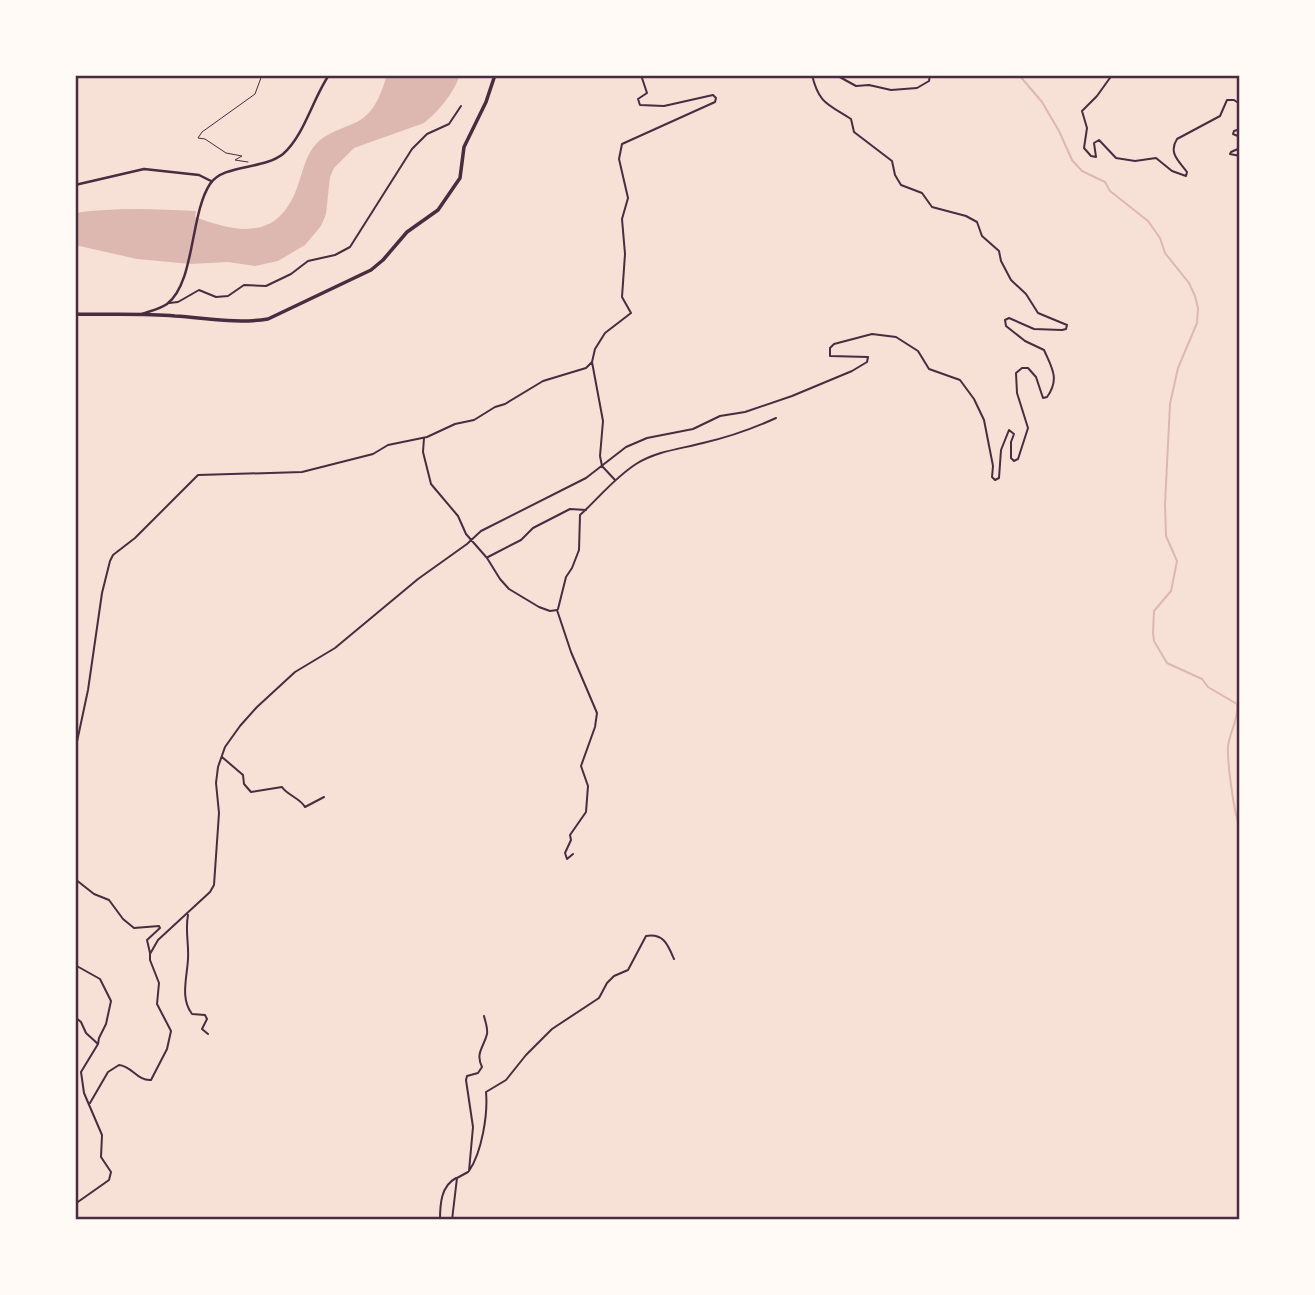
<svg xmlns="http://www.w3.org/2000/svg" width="1315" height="1295" font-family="Raleway,sans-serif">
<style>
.water{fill:#dcb8b0}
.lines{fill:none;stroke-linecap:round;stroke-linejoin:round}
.stream{stroke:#dcb8b0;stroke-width:2}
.path{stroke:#4a2c40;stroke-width:1}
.minor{stroke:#4a2c40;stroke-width:2}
.secondary{stroke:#4a2c40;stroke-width:2.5}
.primary{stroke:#4a2c40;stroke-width:2.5}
.trunk{stroke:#4a2c40;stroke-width:3.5}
.neatline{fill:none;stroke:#4a2c40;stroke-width:2.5}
</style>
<rect width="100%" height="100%" fill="#f7e1d7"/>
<!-- water -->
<path class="water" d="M 387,75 L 460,75 C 453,94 440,110 424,123 L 354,148 L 334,168 L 330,177 L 326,214 L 321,226 L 305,245 L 278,261 L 255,266 L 228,262 L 191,264 L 137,259 L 75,245 L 75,213 C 115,207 156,209 196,211 L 195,217 C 243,235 281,239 299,182 C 304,168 306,154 317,143 C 326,134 338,130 350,125 C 373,117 380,97 387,75 Z"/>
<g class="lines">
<!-- stream -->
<path class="stream" d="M 1019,75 L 1042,102 L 1059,131 L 1072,160 L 1082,171 L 1105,182 L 1110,191 L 1148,221 L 1160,238 L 1165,253 L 1189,283 L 1195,296 L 1198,308 L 1197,323 L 1178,368 L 1170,404 L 1165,504 L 1166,536 L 1177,561 L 1171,591 L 1154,611 L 1153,633 L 1154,641 L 1167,663 L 1202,679 L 1208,687 L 1237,704 C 1239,719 1230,731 1228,746 C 1227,760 1234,816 1240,827"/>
<!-- path -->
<path class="path" d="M 248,162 L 235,160 L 242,156 L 226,153 L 205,139 L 198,138 L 202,132 L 255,94 L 262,75"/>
<!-- minor -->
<path class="minor" d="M 836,75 L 856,86 L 869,85 L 891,90 L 917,88 L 929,81 L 930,75
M 1112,75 L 1097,96 L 1082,111 L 1087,128 L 1084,148 L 1091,156 L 1096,157 L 1094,143 L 1099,140 L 1116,158 L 1135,161 L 1156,158 L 1172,171 L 1186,176 L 1187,172 C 1179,161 1168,153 1177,139 L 1220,116 L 1227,100 L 1234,100 L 1240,104
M 1240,129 L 1234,131 L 1233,134 L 1240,137
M 1240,148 L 1231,152 L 1230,154 L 1240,156
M 169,303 L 178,302 L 199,290 L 216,297 L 228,296 L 244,285 L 266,286 L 291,274 L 308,261 L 335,255 L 350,247 L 412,149 L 427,134 L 449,124 L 461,106
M 424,438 L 423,452 L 431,484 L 458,516 L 466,534 L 487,558 L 500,579 L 509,589 L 539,607 L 550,611 L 557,610 L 571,652 L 597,713 L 595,727 L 581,766 L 588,786 L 586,812 L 570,835 L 571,840 L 565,853 L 567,859 L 573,854
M 615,480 L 602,466 L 600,456 L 603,421 L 592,362 L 595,349 L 605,333 L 631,313 L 622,297 L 625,254 L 622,219 L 628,198 L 619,159 L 622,144 L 715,102 L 716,98 L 713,95 L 664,106 L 640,105 L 638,99 L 647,93 L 641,75
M 488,557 L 521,540 L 533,528 L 570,509 L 586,510
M 558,609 L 566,577 L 572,568 L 579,550 L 580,515 C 599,498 613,479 636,464 C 657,451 680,449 703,443 C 729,437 752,429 776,418
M 75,751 L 88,690 L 102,593 L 110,561 L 113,555 L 135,538 L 198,475 L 302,472 L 373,454 L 388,445 L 427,437 L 455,424 L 474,420 L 495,407 L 505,404 L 543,381 L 586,368 L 592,362
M 222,757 L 243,775 L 244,784 L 251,792 L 282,787 C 287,795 300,798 305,807 L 324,797
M 75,879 L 94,894 L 109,900 L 123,919 L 134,928 L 159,926 L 160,928 L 147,940 L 150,953
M 188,915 C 185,930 189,944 188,959 C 187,978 180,998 192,1014 L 205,1015 L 207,1019 L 202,1029 L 208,1034
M 75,965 L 100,979 L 111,1001 L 106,1024 L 99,1038 L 98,1044 L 81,1072 L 84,1093 L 102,1135 L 101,1157 L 111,1172 L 109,1180 L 75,1204
M 484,1016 C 485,1021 488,1028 487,1034 C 484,1047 475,1053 482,1067 L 478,1073 L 467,1076 L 466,1080 L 473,1127 L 469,1171 C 482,1152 488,1114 486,1092 L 506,1080 L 526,1055 L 552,1029 L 599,998 L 607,983 L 614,976 L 628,970 L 646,936 C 664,933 668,945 674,959
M 75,1017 L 81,1022 L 86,1033 L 98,1044
M 90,1103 L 108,1072 L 119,1065 C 132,1066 137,1081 151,1080 L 167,1049 L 171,1031 L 157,1004 L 159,983 L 150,960 L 150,954 L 158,940 L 210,892 L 214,885 L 219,813 L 216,783 L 218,767 L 225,747 L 240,726 L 257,707 L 295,672 L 335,648 L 418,579 L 467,544 L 481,531 L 586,478 L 626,447 L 647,438 L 693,429 L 720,416 L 745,412 L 792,396 L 852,371 L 867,362 L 868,357 L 830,356 L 830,348 L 834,344 L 872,334 L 896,337 L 918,351 L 929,369 L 960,380 L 974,399 L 984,420 L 993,466 L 992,477 L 995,480 L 999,478 L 1001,450 L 1009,430 L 1014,434 L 1011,442 L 1011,458 L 1014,461 L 1018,459 L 1028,428 L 1017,393 L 1016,373 L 1022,368 L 1028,368 L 1036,377 L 1043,398 L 1047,397 C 1060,379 1052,368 1044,350 L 1025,341 L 1006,326 L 1005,320 L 1009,318 L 1034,329 L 1062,330 L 1066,329 L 1067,325 L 1038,313 L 1026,294 L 1011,280 L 1001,261 L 999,251 L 982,236 L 977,222 L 966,216 L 932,207 L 922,193 L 901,185 L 895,175 L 892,161 L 854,132 L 851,119 C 828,104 819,104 812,75
M 440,1220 C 440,1204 441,1186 456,1178
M 452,1220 L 457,1178 L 468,1172"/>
<!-- secondary -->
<path class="secondary" d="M 75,185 L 144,169 L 199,175 L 211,181"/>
<!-- primary -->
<path class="primary" d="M 142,314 C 150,311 160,309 167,304 C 195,283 190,214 210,184 C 223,164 263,170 283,154 C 304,136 313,98 329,75"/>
<!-- trunk -->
<path class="trunk" d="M 75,314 C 108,315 142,313 175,316 C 207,318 236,324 268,319 L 371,270 L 383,260 L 407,232 L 438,210 L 460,178 L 464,147 L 486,102 L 495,75"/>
</g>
<!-- border -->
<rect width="1315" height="1295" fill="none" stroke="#fffaf5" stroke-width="154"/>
<rect x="77" y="77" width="1161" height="1141" class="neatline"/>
</svg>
